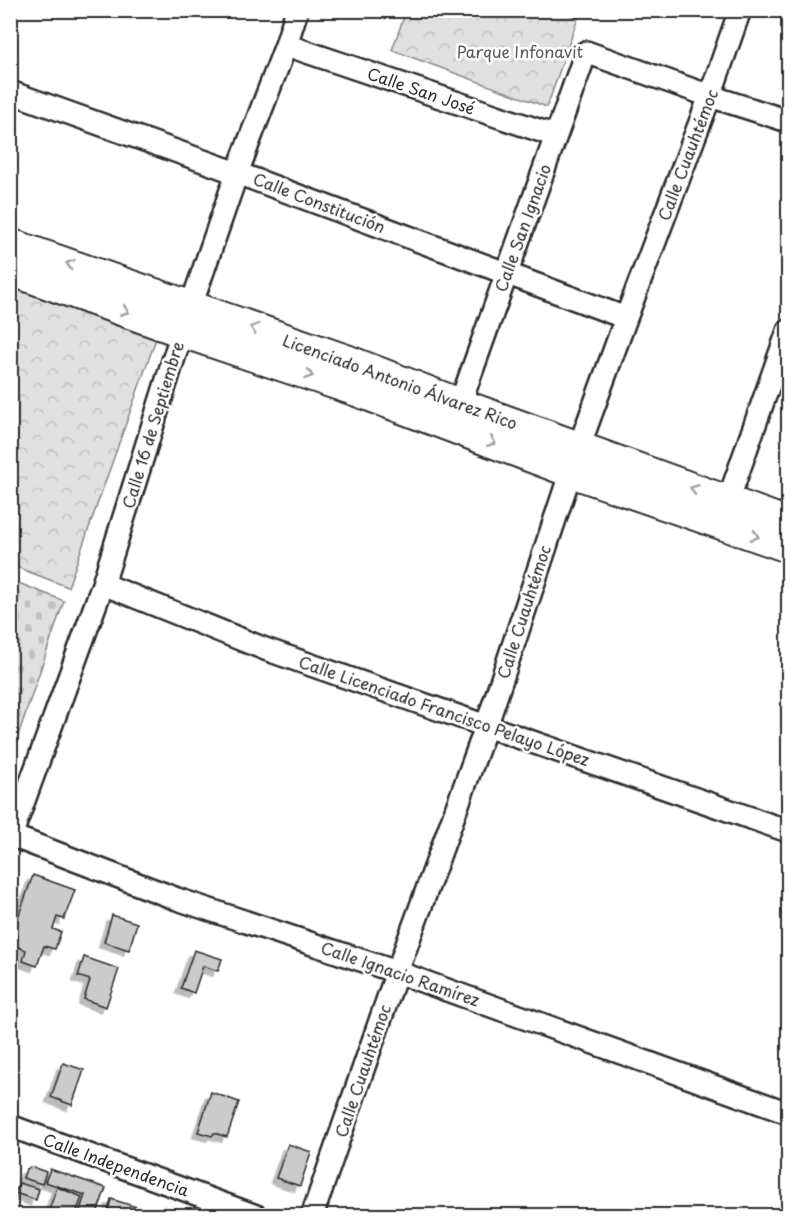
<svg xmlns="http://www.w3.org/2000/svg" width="799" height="1226" font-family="'Playpen Sans',sans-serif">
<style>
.cemetery{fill:url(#cemetery-stones);stroke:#868686;stroke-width:1.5}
.park{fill:url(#park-crowns);stroke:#868686;stroke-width:1.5}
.building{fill:#cbcbcb;stroke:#2b2b2b;stroke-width:1.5;filter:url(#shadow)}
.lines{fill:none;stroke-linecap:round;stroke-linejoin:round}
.minor-casing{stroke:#2b2b2b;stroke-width:26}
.secondary-casing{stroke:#2b2b2b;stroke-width:34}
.minor{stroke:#fff;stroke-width:21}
.secondary{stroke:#fff;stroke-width:30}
.oneway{stroke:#a0a0a0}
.labels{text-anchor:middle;stroke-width:5;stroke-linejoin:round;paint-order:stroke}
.park-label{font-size:16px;fill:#585858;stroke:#fff}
.street-label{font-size:16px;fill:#2b2b2b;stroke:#fff}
</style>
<defs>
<pattern id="cemetery-stones" width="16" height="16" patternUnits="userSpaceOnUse" patternTransform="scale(1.5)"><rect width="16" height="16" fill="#e0e0e0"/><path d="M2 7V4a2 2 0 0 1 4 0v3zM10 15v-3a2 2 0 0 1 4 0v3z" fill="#c0c0c0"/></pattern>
<pattern id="park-crowns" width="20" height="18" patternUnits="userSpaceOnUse" patternTransform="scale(1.5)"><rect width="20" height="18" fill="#e0e0e0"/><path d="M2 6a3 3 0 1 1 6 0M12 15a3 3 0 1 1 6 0" fill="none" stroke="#c0c0c0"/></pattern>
<filter id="shadow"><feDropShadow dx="-5.5" dy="5.5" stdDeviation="0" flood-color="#0004"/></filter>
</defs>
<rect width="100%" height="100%" fill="#fff"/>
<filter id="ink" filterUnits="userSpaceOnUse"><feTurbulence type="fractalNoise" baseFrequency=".0167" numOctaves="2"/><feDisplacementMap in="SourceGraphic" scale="12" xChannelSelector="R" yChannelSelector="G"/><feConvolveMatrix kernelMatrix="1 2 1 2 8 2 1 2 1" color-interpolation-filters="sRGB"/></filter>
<g filter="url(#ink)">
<!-- cemetery -->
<path class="cemetery" d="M 11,580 L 64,601 L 11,756 Z"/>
<!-- park -->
<path class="park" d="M 571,10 L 570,15 L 578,18 L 547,107 L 392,50 L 406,11 Z
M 10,285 L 157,336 L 68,587 L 11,565 Z"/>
<!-- building -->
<path class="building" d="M 33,875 L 75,890 L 64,919 L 57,917 L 53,929 L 61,932 L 55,949 L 44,946 L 37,966 L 23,961 L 26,950 L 15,946 L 18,937 L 13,932 Z
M 112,915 L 137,923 L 129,950 L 104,942 Z
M 194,950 L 222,959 L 218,971 L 203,966 L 194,993 L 181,988 Z
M 84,957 L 119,969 L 106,1007 L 84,999 L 90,980 L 78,976 Z
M 63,1063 L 84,1070 L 72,1105 L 51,1097 Z
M 211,1092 L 239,1102 L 227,1137 L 214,1133 L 212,1136 L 198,1132 Z
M 288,1144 L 311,1152 L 300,1186 L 276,1178 Z
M 32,1167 L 46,1172 L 42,1184 L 23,1178 L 26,1169 Z
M 50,1169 L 106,1188 L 96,1216 L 78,1216 L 85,1195 L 45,1182 Z
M 19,1183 L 39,1189 L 36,1200 L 15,1193 Z
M 57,1187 L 82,1197 L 75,1216 L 65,1216 L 49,1210 Z
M 111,1199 L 149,1211 L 147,1216 L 107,1216 Z
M 165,1207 L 181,1212 L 180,1216 L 162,1216 Z"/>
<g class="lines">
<!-- minor casing -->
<g class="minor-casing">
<path id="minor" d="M 286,45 L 556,136
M 10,92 L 237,173 L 626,318
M 460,404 L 586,52 L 710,96 L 788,121
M 728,501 L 788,331
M 103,584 L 265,649 L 788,831
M 12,836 L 177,899 L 397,972 L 788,1113
M 10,839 L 103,584 L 182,332 L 237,173 L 286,45 L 297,10
M 10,1126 L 256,1216
M 312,1216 L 397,972 L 486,727 L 579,447 L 626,318 L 710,96 L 740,10"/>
</g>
<!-- secondary casing -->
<g class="secondary-casing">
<path id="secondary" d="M 10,244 L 349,361 L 460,404 L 788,523
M 10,270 L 182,332 L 357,391 L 571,472 L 788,547"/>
</g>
<!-- minor -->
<use href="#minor" class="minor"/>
<!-- secondary -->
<use href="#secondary" class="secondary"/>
</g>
<!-- one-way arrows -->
<defs><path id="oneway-chevron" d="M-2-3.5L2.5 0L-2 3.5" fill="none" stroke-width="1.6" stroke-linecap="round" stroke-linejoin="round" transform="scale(1.5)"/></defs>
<g class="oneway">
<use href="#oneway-chevron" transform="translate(70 264) rotate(-161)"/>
<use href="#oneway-chevron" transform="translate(125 311) rotate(20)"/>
<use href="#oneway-chevron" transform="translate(254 328) rotate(-161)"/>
<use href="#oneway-chevron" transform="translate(309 375) rotate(19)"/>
<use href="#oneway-chevron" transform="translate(492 442) rotate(21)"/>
<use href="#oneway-chevron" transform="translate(694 489) rotate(-160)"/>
<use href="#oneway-chevron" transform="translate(755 536) rotate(19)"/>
</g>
</g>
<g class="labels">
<!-- park labels -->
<g class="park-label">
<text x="520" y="58">Parque Infonavit</text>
</g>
<!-- street labels -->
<g class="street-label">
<text transform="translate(421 91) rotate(19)" y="6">Calle San José</text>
<text transform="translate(688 155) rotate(-69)" y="6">Calle Cuauhtémoc</text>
<text transform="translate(319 203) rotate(21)" y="6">Calle Constitución</text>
<text transform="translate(523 228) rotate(-70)" y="6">Calle San Ignacio</text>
<text transform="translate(400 382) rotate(20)" y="6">Licenciado Antonio Álvarez Rico</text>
<text transform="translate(153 425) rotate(-73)" y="6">Calle 16 de Septiembre</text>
<text transform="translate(524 612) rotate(-72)" y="6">Calle Cuauhtémoc</text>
<text transform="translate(444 711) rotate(19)" y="6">Calle Licenciado Francisco Pelayo López</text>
<text transform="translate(400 974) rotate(19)" y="6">Calle Ignacio Ramírez</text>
<text transform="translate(363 1071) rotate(-71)" y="6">Calle Cuauhtémoc</text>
<text transform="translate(116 1165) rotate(20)" y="6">Calle Independencia</text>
</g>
</g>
<!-- margin -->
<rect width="799" height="1226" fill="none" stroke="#fff" stroke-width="36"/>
<rect x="18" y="18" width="763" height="1190" fill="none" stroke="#2b2b2b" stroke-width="2" filter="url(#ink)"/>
</svg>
